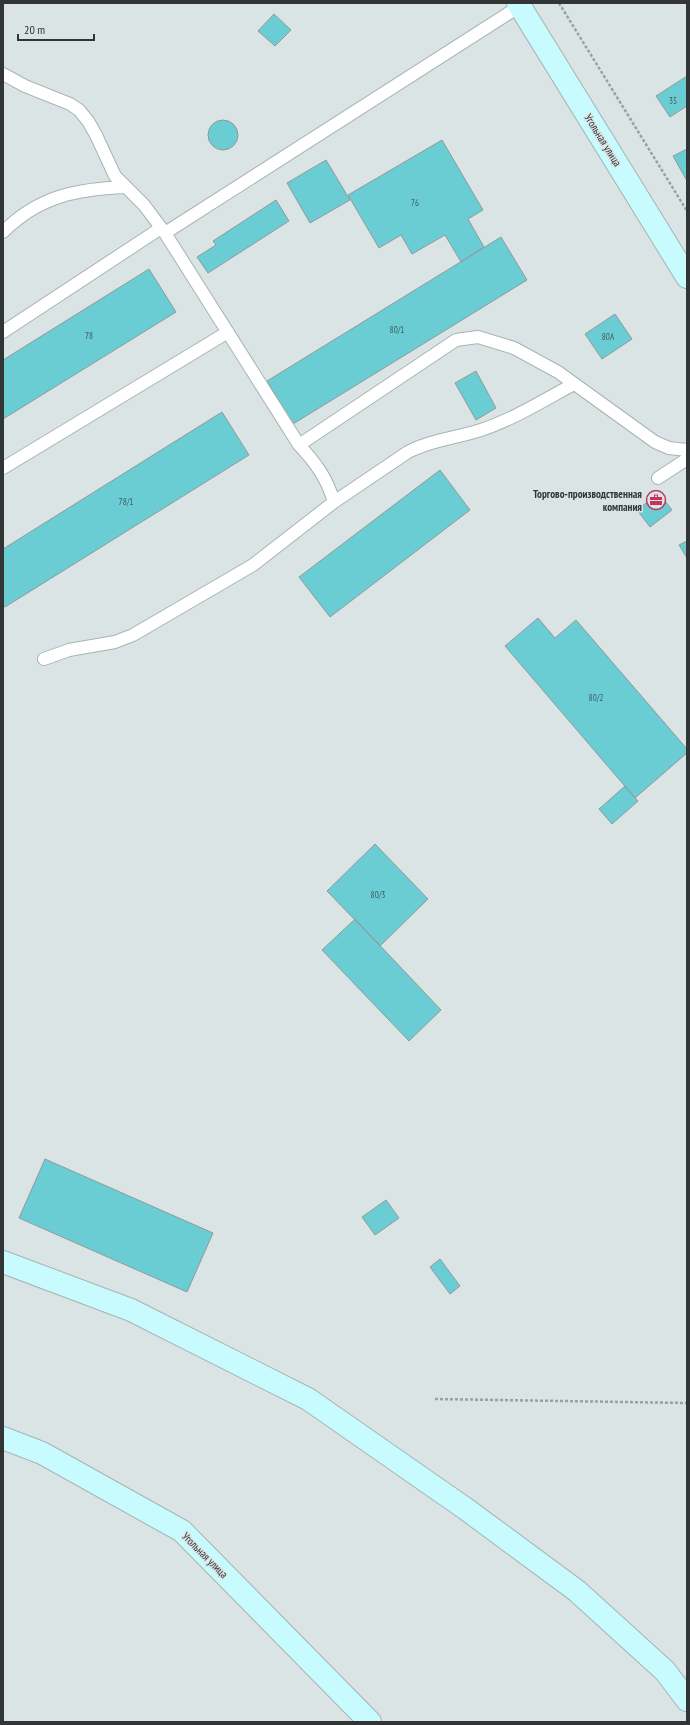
<svg xmlns="http://www.w3.org/2000/svg" width="690" height="1725" font-family="'PT Sans Narrow',sans-serif">
<style>
.building{fill:#6acdd3;stroke:#919a9b}
.lines{fill:none;stroke-linecap:round;stroke-linejoin:round}
.lane-casing{stroke:#a9b3b3;stroke-width:14}
.secondary-casing{stroke:#a9b3b3;stroke-width:24}
.path{stroke:#99a1a1;stroke-width:2.5;stroke-dasharray:3 2;stroke-linecap:butt}
.lane{stroke:#fff;stroke-width:12}
.secondary{stroke:#c7fbfe;stroke-width:22}
.labels{text-anchor:middle;stroke-width:3;stroke-linejoin:round;paint-order:stroke}
.number-label{font-size:9px;fill:#3f5b5c}
.street-label{font-size:11px;fill:#313535;stroke:#dae4e4}
.poi-label{font-size:11px;font-weight:bold;fill:#313535;stroke:#dae4e4;text-anchor:end}
</style>
<rect width="100%" height="100%" fill="#dae4e4"/>
<!-- building -->
<path class="building" d="M 274,14 L 291,30 L 275,46 L 258,31 Z
M 687,76 L 687,106 L 670,117 L 656,96 Z
M208 135a15 15 0 1 1 30 0a15 15 0 1 1-30 0Z
M 442,140 L 483,210 L 468,219 L 484,247 L 461,262 L 445,235 L 412,254 L 401,235 L 379,248 L 348,195 Z
M 687,149 L 687,181 L 673,156 Z
M 326,160 L 350,200 L 310,223 L 287,183 Z
M 276,200 L 289,221 L 208,273 L 197,257 L 216,245 L 213,241 Z
M 501,237 L 527,280 L 293,424 L 267,381 Z
M 149,269 L 176,312 L 3,419 L 3,360 Z
M 615,314 L 632,339 L 602,359 L 585,334 Z
M 476,371 L 496,408 L 476,420 L 455,383 Z
M 222,412 L 249,455 L 5,607 L 3,604 L 3,549 Z
M 440,470 L 470,510 L 330,617 L 299,577 Z
M 659,493 L 672,510 L 650,527 L 637,510 Z
M 687,541 L 687,558 L 679,545 Z
M 538,618 L 555,638 L 576,620 L 687,749 L 687,753 L 635,798 L 505,646 Z
M 625,786 L 638,801 L 612,824 L 599,809 Z
M 375,844 L 428,899 L 380,946 L 327,891 Z
M 355,919 L 441,1010 L 409,1041 L 322,950 Z
M 45,1159 L 213,1233 L 187,1292 L 19,1218 Z
M 386,1200 L 399,1218 L 375,1235 L 362,1217 Z
M 440,1259 L 460,1286 L 450,1294 L 430,1267 Z"/>
<g class="lines">
<!-- lane casing -->
<g class="lane-casing">
<path id="lane" d="M 3,74 L 25,86 L 70,104 L 79,110 L 88,121 L 96,135 L 115,176 L 144,205 L 165,233 L 299,445 C 315,462 327,478 334,502
M 3,232 C 39,196 77,189 126,187
M 165,233 L 520,6
M 3,332 L 161,228
M 299,445 L 456,340 L 478,337 L 514,348 L 558,372 L 655,442 L 669,448 L 687,450
M 3,468 L 228,332
M 658,478 L 687,459
M 44,659 L 69,650 L 115,642 L 133,635 L 253,565 L 334,502 L 408,452 C 431,440 456,438 481,430 C 514,419 544,400 574,384"/>
</g>
<!-- secondary casing -->
<g class="secondary-casing">
<path id="secondary" d="M 518,3 L 687,277
M 3,1262 L 131,1310 L 308,1399 L 466,1509 L 577,1591 L 665,1671 L 687,1700
M 3,1438 L 42,1453 L 182,1531 L 370,1722"/>
</g>
<!-- path -->
<path class="path" d="M 559,3 L 687,211
M 435,1399 L 687,1403"/>
<!-- lane -->
<use href="#lane" class="lane"/>
<!-- secondary -->
<use href="#secondary" class="secondary"/>
</g>
<!-- icons -->
<defs>
<g id="office-ring" transform="scale(1)"><circle r="9.5" fill="#dae4e4" stroke="#c4355b" stroke-width="1.5"/><path d="M-6-3h4V-5.5h4V-3h4V5H-6ZM-1-4.5V-3h2v-1.5ZM-6 0V1H6V0Z" fill="#c4355b"/></g>
</defs>
<g fill-rule="evenodd">
<use href="#office-ring" x="656" y="500"/>
</g>
<g class="labels">
<!-- number labels -->
<g class="number-label">
<text x="673" y="104">35</text>
<text x="415" y="206">76</text>
<text x="397" y="333">80/1</text>
<text x="89" y="339">78</text>
<text x="608" y="340">80А</text>
<text x="126" y="505">78/1</text>
<text x="596" y="701">80/2</text>
<text x="378" y="898">80/3</text>
</g>
<!-- street labels -->
<g class="street-label">
<text transform="translate(603 140) rotate(58)" y="4">Угольная улица</text>
<text transform="translate(205 1555) rotate(45)" y="4">Угольная улица</text>
</g>
<!-- poi labels -->
<g class="poi-label">
<text x="642" y="498">Торгово-производственная<tspan x="642" dy="13">компания</tspan></text>
</g>
</g>
<!-- border -->
<rect width="690" height="1725" fill="none" stroke="#313535" stroke-width="8"/>
<!-- scale -->
<path d="M18 34v6h76v-6" fill="none" stroke="#313535" stroke-width="2"/>
<text x="24" y="34" font-size="12" fill="#313535" stroke="#dae4e4" stroke-width="3" paint-order="stroke">20 m</text>
</svg>
